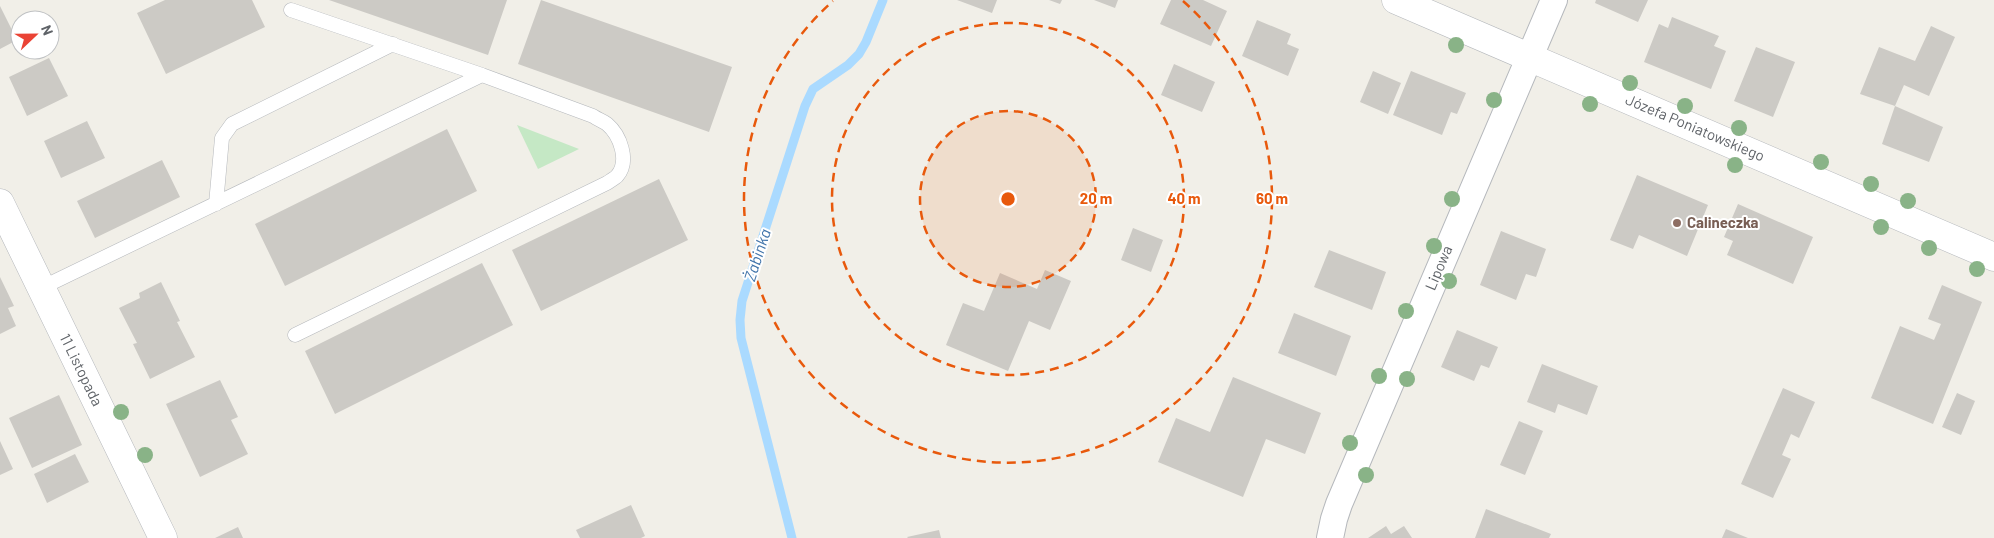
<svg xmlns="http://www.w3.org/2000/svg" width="1994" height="538" font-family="Barlow,sans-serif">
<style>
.green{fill:#c5e8c5}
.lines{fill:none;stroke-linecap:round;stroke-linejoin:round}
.stream{stroke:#aadaff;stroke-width:9}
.building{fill:#cccac5}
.service-casing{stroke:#b5b8bc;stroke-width:15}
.minor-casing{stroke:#b5b8bc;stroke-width:28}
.tertiary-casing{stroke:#b5b8bc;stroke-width:29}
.service{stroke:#fff;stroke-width:14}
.minor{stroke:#fff;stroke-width:26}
.tertiary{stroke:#fff;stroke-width:28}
.tree{fill:#89b387}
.ring{fill:none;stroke:#e8590c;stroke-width:2.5;stroke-dasharray:9 6}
.education-dot{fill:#8d6e63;stroke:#fff;stroke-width:2}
.labels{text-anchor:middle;stroke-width:4;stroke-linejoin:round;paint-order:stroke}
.street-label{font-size:15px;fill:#5f6368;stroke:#fff}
.education-label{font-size:15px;font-weight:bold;fill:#785e54;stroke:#fff;text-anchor:start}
.water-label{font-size:16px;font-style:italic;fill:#4174aa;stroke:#fff}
.centre{fill:#e8590c;stroke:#fff;stroke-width:2.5}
.ring-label{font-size:15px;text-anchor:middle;font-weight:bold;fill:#e8590c;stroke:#fff;stroke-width:4;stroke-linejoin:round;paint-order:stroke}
</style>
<rect width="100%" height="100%" fill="#f1efe8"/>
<!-- green -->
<path class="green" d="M 517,125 L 579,149 L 538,169 Z"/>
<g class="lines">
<!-- stream -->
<path class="stream" d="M 792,538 L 741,338 L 740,320 L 742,301 L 805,106 L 813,89 L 848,65 L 859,54 L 866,42 L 883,0"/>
</g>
<!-- building -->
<path class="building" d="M 165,0 L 252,0 L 265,27 L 166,74 L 137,13 Z
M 329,0 L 507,0 L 488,55 Z
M 541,0 L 732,67 L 709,132 L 518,64 Z
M 957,0 L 997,0 L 992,13 Z
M 1049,0 L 1062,0 L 1060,4 Z
M 1094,0 L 1118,0 L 1115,8 Z
M 1171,0 L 1203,0 L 1227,11 L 1211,46 L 1160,24 Z
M 1596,0 L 1648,0 L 1638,22 L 1595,3 Z
M 0,6 L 17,40 L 0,49 Z
M 1672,17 L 1719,36 L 1714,46 L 1726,51 L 1711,89 L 1644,62 L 1659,24 L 1668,28 Z
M 1257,20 L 1291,34 L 1287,44 L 1299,49 L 1288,76 L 1242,56 Z
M 1931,26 L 1955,37 L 1929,96 L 1904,85 L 1895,106 L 1943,127 L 1929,162 L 1882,144 L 1895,106 L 1860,94 L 1879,47 L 1915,61 Z
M 1756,47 L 1795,62 L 1773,117 L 1734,101 Z
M 49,58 L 68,96 L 27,116 L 9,77 Z
M 1174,64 L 1215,82 L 1202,112 L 1161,95 Z
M 1373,71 L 1401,83 L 1388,114 L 1360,102 Z
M 1411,71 L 1466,93 L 1457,114 L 1451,112 L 1442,135 L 1393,115 Z
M 87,121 L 105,158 L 61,178 L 44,141 Z
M 447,129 L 477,191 L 285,286 L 255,224 Z
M 162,160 L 180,197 L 95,238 L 77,201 Z
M 1637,175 L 1708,205 L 1687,256 L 1639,235 L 1633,249 L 1610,240 Z
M 659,179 L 688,240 L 541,311 L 512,250 Z
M 1738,204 L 1813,237 L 1793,284 L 1727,255 L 1733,241 L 1724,237 Z
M 1133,228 L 1163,240 L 1151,272 L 1121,260 Z
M 1501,231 L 1546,249 L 1536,277 L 1526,274 L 1516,300 L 1480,285 Z
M 1329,250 L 1386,272 L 1372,310 L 1314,287 Z
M 482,263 L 513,325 L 335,414 L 305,351 Z
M 1045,270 L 1071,281 L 1050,330 L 1029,321 L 1008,371 L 946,345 L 963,303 L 984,311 L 1000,273 L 1037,289 Z
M 0,277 L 14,306 L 8,308 L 16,326 L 0,334 Z
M 161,282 L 180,321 L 177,322 L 195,357 L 150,379 L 133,344 L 137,343 L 119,308 L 140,298 L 139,293 Z
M 1942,285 L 1982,302 L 1933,424 L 1871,398 L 1900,326 L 1934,340 L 1941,324 L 1928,319 Z
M 1294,313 L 1351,336 L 1336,376 L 1278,353 Z
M 1457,330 L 1498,347 L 1489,368 L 1481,365 L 1474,381 L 1441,367 Z
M 1542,364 L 1598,386 L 1587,415 L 1558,404 L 1555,413 L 1527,402 Z
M 1233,377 L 1321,413 L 1305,454 L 1266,439 L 1243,497 L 1158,462 L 1176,418 L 1210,432 Z
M 220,380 L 238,417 L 231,420 L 248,454 L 200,477 L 166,404 Z
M 1783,388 L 1815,402 L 1799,438 L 1791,434 L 1782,455 L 1791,459 L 1773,498 L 1741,484 Z
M 1957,393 L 1975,401 L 1961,435 L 1942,427 Z
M 59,395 L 82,445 L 32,468 L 9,418 Z
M 1519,421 L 1543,431 L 1525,475 L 1500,465 Z
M 0,441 L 13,469 L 0,475 Z
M 75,454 L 89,482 L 47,503 L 34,474 Z
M 631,505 L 645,536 L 641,538 L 580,538 L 576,530 Z
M 1486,509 L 1551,534 L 1549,538 L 1475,538 Z
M 1386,526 L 1391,534 L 1404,526 L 1412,538 L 1368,538 Z
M 238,527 L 243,538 L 215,538 Z
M 1726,529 L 1748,538 L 1722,538 Z
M 939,530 L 941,538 L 908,538 L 907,537 Z"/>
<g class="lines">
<!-- service casing -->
<g class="service-casing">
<path id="service" d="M 291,10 L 482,75
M 216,204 L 222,138 L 232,124 L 393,44
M 41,288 L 482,75 L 593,116 C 597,119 603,121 607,124 C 620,135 630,161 617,176 C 615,178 610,181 607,183 L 295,335"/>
</g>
<!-- minor casing -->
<g class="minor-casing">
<path id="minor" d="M 1330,538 L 1334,519 L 1339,504 L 1554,0"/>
</g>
<!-- tertiary casing -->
<g class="tertiary-casing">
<path id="tertiary" d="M 1396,0 L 1994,257
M 0,203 L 163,538"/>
</g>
<!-- service -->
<use href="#service" class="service"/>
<!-- minor -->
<use href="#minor" class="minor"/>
<!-- tertiary -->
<use href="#tertiary" class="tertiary"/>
</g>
<!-- trees -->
<g class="tree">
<circle cx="1456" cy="45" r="8"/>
<circle cx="1630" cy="83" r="8"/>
<circle cx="1494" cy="100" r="8"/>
<circle cx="1590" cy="104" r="8"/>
<circle cx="1685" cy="106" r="8"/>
<circle cx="1739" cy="128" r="8"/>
<circle cx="1821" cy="162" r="8"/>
<circle cx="1735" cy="165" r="8"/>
<circle cx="1871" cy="184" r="8"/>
<circle cx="1452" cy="199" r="8"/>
<circle cx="1908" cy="201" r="8"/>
<circle cx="1881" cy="227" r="8"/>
<circle cx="1434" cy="246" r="8"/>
<circle cx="1929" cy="248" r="8"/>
<circle cx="1977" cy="269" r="8"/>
<circle cx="1449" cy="281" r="8"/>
<circle cx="1406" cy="311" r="8"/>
<circle cx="1379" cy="376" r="8"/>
<circle cx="1407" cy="379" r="8"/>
<circle cx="121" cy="412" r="8"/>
<circle cx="1350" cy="443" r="8"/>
<circle cx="145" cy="455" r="8"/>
<circle cx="1366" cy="475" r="8"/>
</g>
<!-- distance rings -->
<circle cx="1008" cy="199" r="88" fill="#e8590c" fill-opacity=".12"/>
<g class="ring">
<circle cx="1008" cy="199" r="88"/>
<circle cx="1008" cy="199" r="176"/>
<path d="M1183 1A264 264 0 1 1 833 1"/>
</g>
<!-- markers -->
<circle class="education-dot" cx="1677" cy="223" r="5"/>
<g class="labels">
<!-- street labels -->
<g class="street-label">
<text transform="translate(1695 128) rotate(23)" y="5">Józefa Poniatowskiego</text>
<text transform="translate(1439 268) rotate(-67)" y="5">Lipowa</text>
<text transform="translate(81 370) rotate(64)" y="5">11 Listopada</text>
</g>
<!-- education labels -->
<g class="education-label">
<text x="1687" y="228">Calineczka</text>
</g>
<!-- water labels -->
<g class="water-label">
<text transform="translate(757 255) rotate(-72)" y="6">Żabinka</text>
</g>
</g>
<circle cx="1008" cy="199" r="8" class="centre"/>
<g class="ring-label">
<text x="1096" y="204">20 m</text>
<text x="1184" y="204">40 m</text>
<text x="1272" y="204">60 m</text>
</g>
<!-- north arrow -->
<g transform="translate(35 35) rotate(68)"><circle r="24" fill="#ffffff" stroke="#bfc1c3"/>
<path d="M0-4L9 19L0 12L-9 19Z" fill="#ea4335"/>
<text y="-8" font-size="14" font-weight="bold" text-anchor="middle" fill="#5f6368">N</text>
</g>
</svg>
